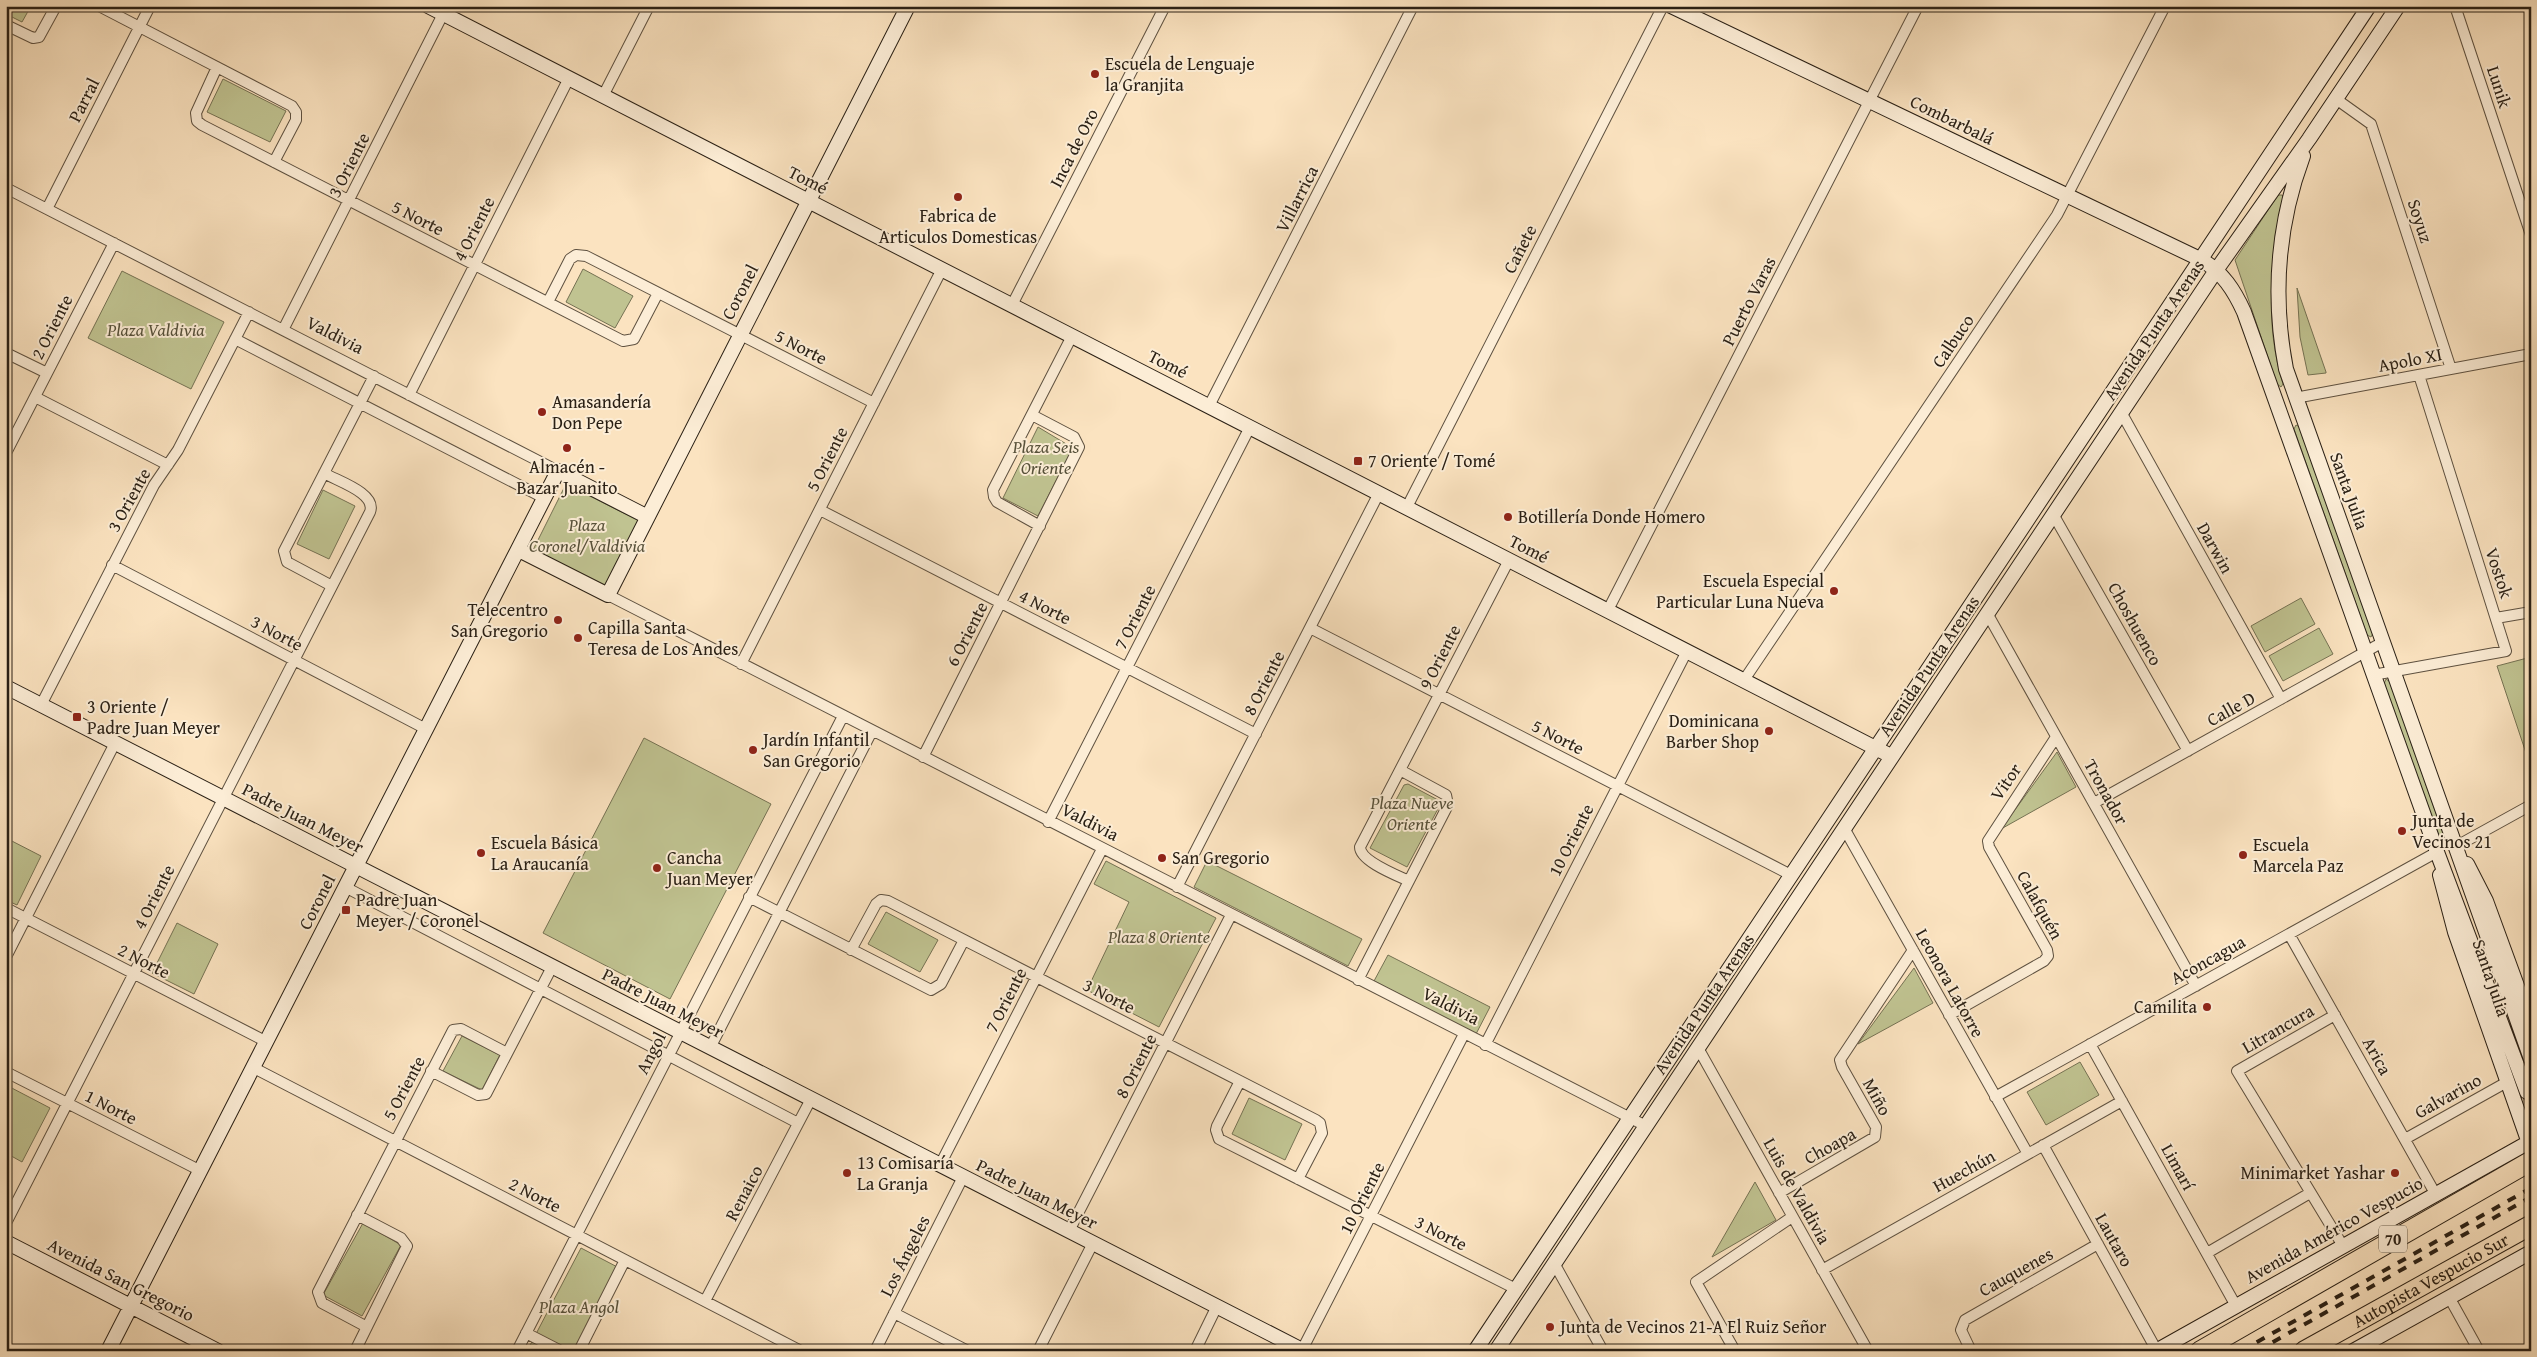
<svg xmlns="http://www.w3.org/2000/svg" width="2537" height="1357" font-family="'Gentium Book Plus',serif">
<style>
.green{fill:#c0c391;stroke:#757253}
.lines{fill:none;stroke-linecap:round;stroke-linejoin:round}
.secondary-tunnel{stroke:#d1bc9e;stroke-width:14;stroke-dasharray:14 7;stroke-linecap:butt}
.street-casing{stroke:#5e5140;stroke-width:12}
.secondary-casing{stroke:#2a2015;stroke-width:16}
.highway-casing{stroke:#2a2015;stroke-width:21}
.street{stroke:#fcedd6;stroke-width:10}
.secondary{stroke:#fcedd6;stroke-width:14}
.highway{stroke:#fbe3c0;stroke-width:19}
.rail{stroke:#2a2015;stroke-width:4;stroke-dasharray:9 9;stroke-linecap:butt}
.poi-dot{fill:#8f2418;stroke:#fcedd6;stroke-width:2}
.labels{text-anchor:middle;stroke-width:4;stroke-linejoin:round;paint-order:stroke}
.shield{fill:#fcedd6;stroke:#695e4f;stroke-width:1}
.shield-label{font-size:16px;font-weight:bold;fill:#2a2015}
.poi-label{font-size:18px;fill:#2a2015;stroke:#fcedd6;text-anchor:start}
.street-label{font-size:18px;fill:#2a2015;stroke:#fcedd6}
.park-label{font-size:18px;font-style:italic;fill:#57513a;stroke:#fcedd6}
</style>
<rect width="100%" height="100%" fill="#fbe3c0"/>
<filter id="stains"><feTurbulence type="fractalNoise" baseFrequency=".004" numOctaves="4"/><feColorMatrix values="0 0 0 0 .2 0 0 0 0 .09 0 0 0 0 .02 0 0 0 .5 -.17"/></filter>
<radialGradient id="worn" r=".72"><stop offset=".6" stop-color="#630" stop-opacity="0"/><stop offset="1" stop-color="#630" stop-opacity=".3"/></radialGradient>
<!-- green -->
<path class="green" d="M 6,6 L 31,6 L 22,22 L 6,14 Z
M 223,79 L 286,111 L 270,142 L 207,112 Z
M 2278,195 L 2282,195 L 2284,198 C 2271,259 2264,324 2283,384 L 2281,387 L 2277,384 L 2235,260 Z
M 583,269 L 633,296 L 615,328 L 566,302 Z
M 122,271 L 224,322 L 191,389 L 88,338 Z
M 2297,288 L 2326,372 L 2326,373 L 2308,375 L 2300,337 Z
M 2296,425 L 2300,427 L 2373,633 L 2371,637 L 2367,635 L 2294,429 Z
M 1038,427 L 1073,448 L 1038,516 L 1003,498 Z
M 566,484 L 641,522 L 608,587 L 533,550 Z
M 323,490 L 355,506 L 329,559 L 297,544 Z
M 2301,598 L 2315,624 L 2265,652 L 2251,626 Z
M 2319,628 L 2333,654 L 2283,681 L 2269,656 Z
M 2531,657 L 2531,768 L 2497,666 Z
M 2386,679 L 2390,682 L 2444,836 L 2442,840 L 2439,838 L 2384,684 Z
M 644,738 L 771,804 L 670,999 L 543,933 Z
M 2057,752 L 2076,787 L 2001,829 Z
M 1408,784 L 1438,800 L 1440,805 L 1407,867 L 1370,848 L 1404,785 Z
M 6,838 L 41,856 L 17,905 L 6,900 Z
M 1106,861 L 1216,918 L 1159,1027 L 1087,990 L 1129,902 L 1094,884 Z
M 1207,861 L 1362,939 L 1348,966 L 1194,887 Z
M 886,912 L 938,940 L 920,972 L 868,944 Z
M 177,923 L 218,944 L 194,994 L 152,973 Z
M 1388,955 L 1490,1007 L 1476,1034 L 1374,981 Z
M 1914,968 L 1933,1003 L 1858,1044 Z
M 462,1036 L 500,1055 L 482,1090 L 443,1071 Z
M 2080,1062 L 2099,1095 L 2046,1125 L 2027,1092 Z
M 6,1085 L 50,1108 L 22,1162 L 6,1153 Z
M 1249,1098 L 1302,1124 L 1285,1160 L 1232,1134 Z
M 1755,1182 L 1776,1220 L 1712,1257 Z
M 363,1223 L 401,1245 L 362,1316 L 323,1295 Z
M 581,1248 L 625,1271 L 584,1351 L 527,1351 Z"/>
<g class="lines">
<!-- secondary-tunnel -->
<path class="secondary-tunnel" d="M 2527,1092 L 2531,1102"/>
<!-- street casing -->
<g class="street-casing">
<path id="street" d="M 99,6 L 292,106 L 296,112 L 296,120 L 274,162
M 2455,6 L 2531,235
M 6,25 L 33,38 L 39,37 L 56,6
M 217,67 L 196,113 L 197,121 L 202,125 L 623,341 L 634,339 L 658,293
M 603,96 L 649,6
M 2336,99 L 2371,124 L 2451,369
M 6,188 L 558,471
M 47,209 L 150,6
M 548,302 L 570,259 L 576,255 L 586,256 L 874,403
M 1012,305 L 1165,6
M 283,330 L 443,14
M 235,339 L 544,498
M 6,353 L 47,373
M 409,395 L 569,78
M 35,397 L 168,465
M 2295,398 L 2531,354
M 1209,406 L 1413,6
M 2121,412 L 2281,699
M 6,453 L 114,243
M 1407,507 L 1663,6
M 820,510 L 1256,734
M 2053,514 L 2188,751
M 1040,526 L 997,502 L 994,497 L 993,490 L 1072,336
M 112,565 L 426,729
M 332,586 L 287,562 L 284,551 L 374,376
M 608,595 L 1646,1126
M 1608,610 L 1918,6
M 1987,613 L 2196,986
M 2496,618 L 2531,612
M 1310,628 L 1791,875
M 741,664 L 942,269
M 2373,675 L 2506,651 L 2419,375
M 1744,680 L 2057,215 L 2165,6
M 41,705 L 154,485 L 178,450 L 249,312
M 923,757 L 1079,447 L 1074,437 L 1032,415
M 2094,803 L 2383,642
M 1048,822 L 1250,427
M 1844,828 L 2028,1154
M 2455,847 L 2531,805
M 1409,881 C 1396,875 1360,861 1360,847 L 1509,560
M 345,887 L 798,1123
M 1177,887 L 1379,493
M 749,897 L 931,990 L 941,984 L 964,940
M 6,908 L 267,1042
M 2289,934 L 2436,1195
M 851,950 L 876,904 L 881,900 L 888,901 L 1316,1120 L 1320,1123 L 1322,1133 L 1298,1179
M 6,957 L 115,743
M 1358,980 L 1448,805 L 1446,795 L 1400,770
M 1949,1015 L 2044,961 L 2048,956 L 2047,950 L 1989,847 L 1988,841 L 2056,737
M 2335,1015 L 2237,1071 L 2343,1246
M 2090,1044 L 2236,1306
M 1485,1045 L 1687,651
M 710,1048 L 872,731
M 1698,1048 L 1868,1351
M 254,1068 L 801,1351
M 431,1071 L 478,1095 L 486,1094 L 552,967
M 6,1072 L 201,1171
M 1240,1081 L 1217,1126 L 1216,1130 L 1219,1139 L 1516,1289
M 1995,1097 L 2437,852
M 2405,1139 L 2507,1082
M 2043,1145 L 2157,1351
M 940,1165 L 1102,849
M 1779,1193 L 1875,1137 L 1876,1127 L 1842,1067 L 1840,1060 L 1913,950
M 6,1223 L 370,512 C 377,493 337,481 324,473
M 1069,1231 L 1231,915
M 2207,1253 L 2310,1193
M 1554,1263 L 1603,1351
M 1822,1270 L 2122,1101
M 2449,1297 L 2479,1351
M 705,1301 L 811,1099
M 894,1313 L 968,1351
M 367,1327 L 322,1303 L 318,1292 L 453,1030 L 461,1029 L 507,1053
M 526,1333 L 561,1351
M 1302,1350 L 1464,1034
M 355,1351 L 407,1246 L 401,1238 L 357,1215
M 517,1351 L 843,716
M 579,1351 L 625,1260
M 875,1351 L 963,1177
M 1038,1351 L 1093,1243
M 1195,1351 L 1217,1306
M 1735,1351 L 1696,1282 L 1792,1217
M 1971,1351 L 1961,1330 L 1965,1320 L 2098,1244"/>
</g>
<!-- secondary casing -->
<g class="secondary-casing">
<path id="secondary" d="M 428,6 L 1891,756
M 1671,6 L 2202,260 C 2223,273 2234,290 2244,312 L 2437,852 L 2527,1092
M 2303,156 C 2277,226 2272,296 2286,369 L 2531,1059
M 519,550 L 608,595 L 908,6
M 6,687 L 1304,1351
M 2467,864 L 2486,901 L 2531,1024
M 2440,875 L 2455,932 L 2529,1143
M 6,1242 L 218,1351
M 108,1351 L 558,471 L 646,516
M 1475,1351 L 2369,6
M 1496,1351 L 2217,269 L 2309,139 L 2398,6
M 2156,1351 L 2531,1141
M 2353,1351 L 2531,1252"/>
</g>
<!-- highway casing -->
<g class="highway-casing">
<g id="highway">
<path d="M 2200,1351 L 2531,1161"/>
<path id="s1" d="M 2304,1351 L 2531,1225"/>
</g>
</g>
<!-- street -->
<use href="#street" class="street"/>
<!-- secondary -->
<use href="#secondary" class="secondary"/>
<!-- highway -->
<use href="#highway" class="highway"/>
<!-- rail -->
<path class="rail" d="M 2241,1351 L 2531,1188
M 2257,1351 L 2531,1197"/>
</g>
<!-- markers -->
<g class="poi-dot">
<circle cx="1095" cy="74" r="5"/>
<circle cx="958" cy="197" r="5"/>
<circle cx="542" cy="412" r="5"/>
<circle cx="567" cy="448" r="5"/>
<rect x="1353" y="456" width="10" height="10" rx="2.5"/>
<circle cx="1508" cy="517" r="5"/>
<circle cx="1834" cy="591" r="5"/>
<circle cx="558" cy="620" r="5"/>
<circle cx="578" cy="638" r="5"/>
<rect x="72" y="712" width="10" height="10" rx="2.5"/>
<circle cx="1769" cy="731" r="5"/>
<circle cx="753" cy="750" r="5"/>
<circle cx="2402" cy="831" r="5"/>
<circle cx="481" cy="853" r="5"/>
<circle cx="2243" cy="855" r="5"/>
<circle cx="1162" cy="858" r="5"/>
<circle cx="657" cy="868" r="5"/>
<rect x="341" y="905" width="10" height="10" rx="2.5"/>
<circle cx="2207" cy="1007" r="5"/>
<circle cx="847" cy="1173" r="5"/>
<circle cx="2395" cy="1173" r="5"/>
<circle cx="1550" cy="1327" r="5"/>
</g>
<g class="labels">
<!-- shield labels -->
<rect class="shield" x="2379" y="1225.5" width="28" height="27" rx="4"/>
<g class="shield-label">
<text x="2393" y="1245">70</text>
</g>
<!-- poi labels -->
<g class="poi-label">
<text x="1105" y="70">Escuela de Lenguaje<tspan x="1105" dy="21">la Granjita</tspan></text>
<text x="958" y="222" text-anchor="middle">Fabrica de<tspan x="958" dy="21">Articulos Domesticas</tspan></text>
<text x="552" y="408">Amasandería<tspan x="552" dy="21">Don Pepe</tspan></text>
<text x="1368" y="467">7 Oriente / Tomé</text>
<text x="567" y="473" text-anchor="middle">Almacén -<tspan x="567" dy="21">Bazar Juanito</tspan></text>
<text x="1518" y="523">Botillería Donde Homero</text>
<text x="1824" y="587" text-anchor="end">Escuela Especial<tspan x="1824" dy="21">Particular Luna Nueva</tspan></text>
<text x="548" y="616" text-anchor="end">Telecentro<tspan x="548" dy="21">San Gregorio</tspan></text>
<text x="588" y="634">Capilla Santa<tspan x="588" dy="21">Teresa de Los Andes</tspan></text>
<text x="87" y="713">3 Oriente /<tspan x="87" dy="21">Padre Juan Meyer</tspan></text>
<text x="1759" y="727" text-anchor="end">Dominicana<tspan x="1759" dy="21">Barber Shop</tspan></text>
<text x="763" y="746">Jardín Infantil<tspan x="763" dy="21">San Gregorio</tspan></text>
<text x="2412" y="827">Junta de<tspan x="2412" dy="21">Vecinos 21</tspan></text>
<text x="491" y="849">Escuela Básica<tspan x="491" dy="21">La Araucanía</tspan></text>
<text x="2253" y="851">Escuela<tspan x="2253" dy="21">Marcela Paz</tspan></text>
<text x="667" y="864">Cancha<tspan x="667" dy="21">Juan Meyer</tspan></text>
<text x="1172" y="864">San Gregorio</text>
<text x="356" y="906">Padre Juan<tspan x="356" dy="21">Meyer / Coronel</tspan></text>
<text x="2197" y="1013" text-anchor="end">Camilita</text>
<text x="857" y="1169">13 Comisaría<tspan x="857" dy="21">La Granja</tspan></text>
<text x="2385" y="1179" text-anchor="end">Minimarket Yashar</text>
<text x="1560" y="1333">Junta de Vecinos 21-A El Ruiz Señor</text>
</g>
<!-- street labels -->
<g class="street-label">
<text transform="translate(2499 87) rotate(72)" y="6">Lunik</text>
<text transform="translate(84 100) rotate(-63)" y="6">Parral</text>
<text transform="translate(1952 120) rotate(26)" y="6">Combarbalá</text>
<text transform="translate(1074 148) rotate(-63)" y="6">Inca de Oro</text>
<text transform="translate(349 165) rotate(-63)" y="6">3 Oriente</text>
<text transform="translate(808 180) rotate(27)" y="6">Tomé</text>
<text transform="translate(1297 199) rotate(-63)" y="6">Villarrica</text>
<text transform="translate(418 218) rotate(27)" y="6">5 Norte</text>
<text transform="translate(2420 221) rotate(72)" y="6">Soyuz</text>
<text transform="translate(474 229) rotate(-63)" y="6">4 Oriente</text>
<text transform="translate(1520 249) rotate(-63)" y="6">Cañete</text>
<text transform="translate(740 292) rotate(-63)" y="6">Coronel</text>
<text transform="translate(1749 301) rotate(-63)" y="6">Puerto Varas</text>
<text transform="translate(52 327) rotate(-63)" y="6">2 Oriente</text>
<text transform="translate(2154 330) rotate(-56)" y="6">Avenida Punta Arenas</text>
<text transform="translate(335 335) rotate(27)" y="6">Valdivia</text>
<text transform="translate(1953 341) rotate(-56)" y="6">Calbuco</text>
<text transform="translate(801 347) rotate(27)" y="6">5 Norte</text>
<text transform="translate(2410 360) rotate(-11)" y="6">Apolo XI</text>
<text transform="translate(1168 364) rotate(27)" y="6">Tomé</text>
<text transform="translate(827 459) rotate(-63)" y="6">5 Oriente</text>
<text transform="translate(2349 491) rotate(70)" y="6">Santa Julia</text>
<text transform="translate(129 500) rotate(-61)" y="6">3 Oriente</text>
<text transform="translate(2215 548) rotate(61)" y="6">Darwin</text>
<text transform="translate(1529 549) rotate(27)" y="6">Tomé</text>
<text transform="translate(2499 573) rotate(72)" y="6">Vostok</text>
<text transform="translate(1045 607) rotate(27)" y="6">4 Norte</text>
<text transform="translate(1135 617) rotate(-63)" y="6">7 Oriente</text>
<text transform="translate(2135 624) rotate(61)" y="6">Choshuenco</text>
<text transform="translate(277 633) rotate(28)" y="6">3 Norte</text>
<text transform="translate(967 634) rotate(-63)" y="6">6 Oriente</text>
<text transform="translate(1440 657) rotate(-63)" y="6">9 Oriente</text>
<text transform="translate(1929 666) rotate(-56)" y="6">Avenida Punta Arenas</text>
<text transform="translate(1264 683) rotate(-63)" y="6">8 Oriente</text>
<text transform="translate(2231 709) rotate(-29)" y="6">Calle D</text>
<text transform="translate(1558 737) rotate(27)" y="6">5 Norte</text>
<text transform="translate(2006 782) rotate(-56)" y="6">Vitor</text>
<text transform="translate(2106 792) rotate(61)" y="6">Tronador</text>
<text transform="translate(303 818) rotate(27)" y="6">Padre Juan Meyer</text>
<text transform="translate(1090 822) rotate(27)" y="6">Valdivia</text>
<text transform="translate(1571 840) rotate(-63)" y="6">10 Oriente</text>
<text transform="translate(154 897) rotate(-63)" y="6">4 Oriente</text>
<text transform="translate(317 902) rotate(-63)" y="6">Coronel</text>
<text transform="translate(2040 905) rotate(61)" y="6">Calafquén</text>
<text transform="translate(2208 960) rotate(-29)" y="6">Aconcagua</text>
<text transform="translate(144 961) rotate(27)" y="6">2 Norte</text>
<text transform="translate(2491 978) rotate(71)" y="6">Santa Julia</text>
<text transform="translate(1950 983) rotate(61)" y="6">Leonora Latorre</text>
<text transform="translate(1109 996) rotate(27)" y="6">3 Norte</text>
<text transform="translate(1006 1000) rotate(-63)" y="6">7 Oriente</text>
<text transform="translate(663 1003) rotate(27)" y="6">Padre Juan Meyer</text>
<text transform="translate(1704 1004) rotate(-56)" y="6">Avenida Punta Arenas</text>
<text transform="translate(1451 1006) rotate(27)" y="6">Valdivia</text>
<text transform="translate(2278 1029) rotate(-30)" y="6">Litrancura</text>
<text transform="translate(651 1053) rotate(-63)" y="6">Angol</text>
<text transform="translate(2377 1056) rotate(61)" y="6">Arica</text>
<text transform="translate(1136 1066) rotate(-63)" y="6">8 Oriente</text>
<text transform="translate(404 1088) rotate(-62)" y="6">5 Oriente</text>
<text transform="translate(2448 1096) rotate(-29)" y="6">Galvarino</text>
<text transform="translate(1877 1097) rotate(61)" y="6">Miño</text>
<text transform="translate(111 1107) rotate(27)" y="6">1 Norte</text>
<text transform="translate(1830 1146) rotate(-29)" y="6">Choapa</text>
<text transform="translate(2178 1167) rotate(61)" y="6">Limarí</text>
<text transform="translate(1964 1171) rotate(-29)" y="6">Huechún</text>
<text transform="translate(1797 1191) rotate(61)" y="6">Luis de Valdivia</text>
<text transform="translate(744 1193) rotate(-62)" y="6">Renaico</text>
<text transform="translate(1037 1194) rotate(27)" y="6">Padre Juan Meyer</text>
<text transform="translate(535 1195) rotate(27)" y="6">2 Norte</text>
<text transform="translate(1362 1198) rotate(-63)" y="6">10 Oriente</text>
<text transform="translate(2334 1230) rotate(-29)" y="6">Avenida Américo Vespucio</text>
<text transform="translate(1441 1233) rotate(27)" y="6">3 Norte</text>
<text transform="translate(2114 1240) rotate(61)" y="6">Lautaro</text>
<text transform="translate(905 1256) rotate(-63)" y="6">Los Ángeles</text>
<text transform="translate(2016 1272) rotate(-29)" y="6">Cauquenes</text>
<text transform="translate(121 1280) rotate(27)" y="6">Avenida San Gregorio</text>
<text dy="6" stroke="none"><textPath href="#s1" startOffset="145">Autopista Vespucio Sur</textPath></text>
</g>
<!-- park labels -->
<g class="park-label">
<text x="156" y="336">Plaza Valdivia</text>
<text x="1046" y="453">Plaza Seis<tspan x="1046" dy="21">Oriente</tspan></text>
<text x="587" y="531">Plaza<tspan x="587" dy="21">Coronel/Valdivia</tspan></text>
<text x="1412" y="809">Plaza Nueve<tspan x="1412" dy="21">Oriente</tspan></text>
<text x="1159" y="943">Plaza 8 Oriente</text>
<text x="579" y="1313">Plaza Angol</text>
</g>
</g>
<!-- margin -->
<rect width="2537" height="1357" fill="none" stroke="#fbe3c0" stroke-width="25"/>
<rect x="8" y="8" width="2522" height="1342" fill="none" stroke="#2a2015" stroke-width="2.5"/>
<rect x="12" y="12" width="2512" height="1332" fill="none" stroke="#2a2015"/>
<rect width="100%" height="100%" filter="url(#stains)"/>
<rect width="100%" height="100%" fill="url(#worn)"/>
</svg>
